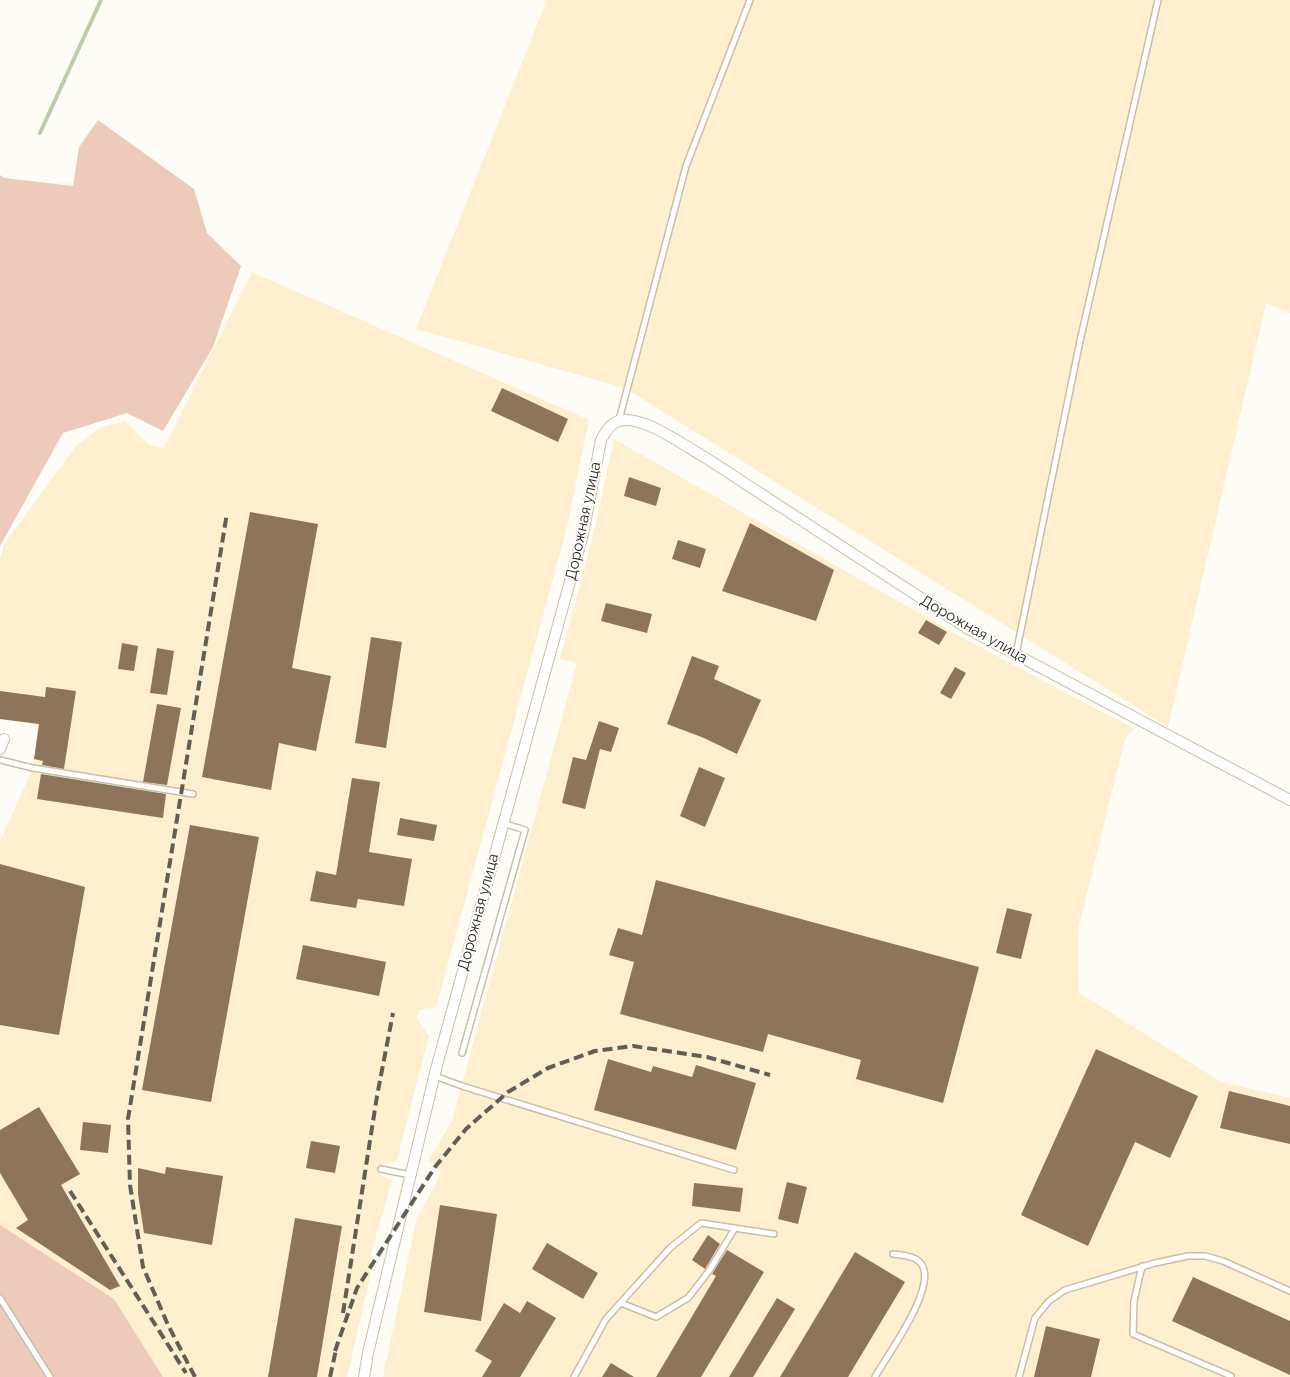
<svg xmlns="http://www.w3.org/2000/svg" width="1290" height="1377" font-family="Raleway,sans-serif">
<style>
.built{fill:#feefce}
.green{fill:#edcaba}
.lines{fill:none;stroke-linecap:round;stroke-linejoin:round}
.stream{stroke:#bccdac;stroke-width:4}
.building{fill:#8e745a}
.lane-casing{stroke:#cabfa6;stroke-width:8}
.street-casing{stroke:#cabfa6;stroke-width:12}
.lane{stroke:#fff;stroke-width:5}
.street{stroke:#fff;stroke-width:10}
.rail{stroke:#615e55;stroke-width:4;stroke-dasharray:10 5;stroke-linecap:butt}
.labels{text-anchor:middle;stroke-width:4;stroke-linejoin:round;paint-order:stroke}
.street-label{font-size:15px;fill:#29251b;stroke:#fff}
</style>
<rect width="100%" height="100%" fill="#fefcf6"/>
<!-- built -->
<path class="built" d="M 547,0 L 1290,0 L 1290,313 L 1266,303 L 1168,727 L 625,388 L 416,329 Z
M 252,272 L 589,420 L 566,531 L 436,1007 L 419,1010 L 417,1019 L 429,1036 L 396,1163 L 382,1164 L 380,1175 L 392,1180 L 370,1257 L 370,1277 L 347,1377 L 163,1377 L 114,1299 L 0,1225 L 0,841 L 33,768 L 39,725 L 0,719 L 0,560 L 4,544 L 76,446 L 100,428 L 125,421 L 149,445 L 164,448 Z
M 614,439 L 959,636 L 1134,729 L 1125,739 L 1079,925 L 1078,992 L 1221,1082 L 1290,1098 L 1290,1377 L 383,1377 L 417,1217 L 435,1186 L 441,1171 L 428,1161 L 452,1121 L 577,663 L 560,659 L 593,536 Z"/>
<!-- green -->
<path class="green" d="M 98,120 L 194,189 L 207,233 L 241,266 L 213,347 L 163,431 L 127,413 L 63,433 L 0,546 L 0,175 L 4,178 L 73,186 L 79,147 Z
M 0,1225 L 114,1299 L 163,1377 L 0,1377 Z"/>
<g class="lines">
<!-- stream -->
<path class="stream" d="M 40,133 L 101,0"/>
</g>
<!-- building -->
<path class="building" d="M 502,388 L 568,419 L 558,442 L 491,411 Z
M 629,477 L 661,488 L 656,506 L 624,496 Z
M 250,512 L 318,524 L 292,668 L 331,676 L 316,751 L 279,743 L 271,790 L 202,777 Z
M 750,523 L 834,570 L 816,621 L 722,591 Z
M 678,540 L 706,549 L 700,568 L 672,559 Z
M 606,603 L 652,614 L 647,633 L 601,621 Z
M 926,620 L 947,632 L 939,645 L 918,633 Z
M 371,637 L 402,642 L 386,748 L 355,743 Z
M 122,643 L 138,646 L 134,671 L 118,669 Z
M 157,648 L 174,651 L 167,695 L 150,693 Z
M 692,656 L 719,666 L 714,679 L 761,700 L 737,754 L 704,738 L 667,724 Z
M 955,667 L 966,673 L 951,699 L 940,693 Z
M 46,687 L 76,691 L 64,769 L 42,765 L 43,761 L 34,759 L 39,724 L 0,719 L 0,691 L 45,697 Z
M 157,704 L 181,708 L 167,785 L 143,782 Z
M 599,721 L 619,728 L 611,752 L 600,749 L 585,809 L 562,803 L 573,757 L 586,760 Z
M 699,767 L 725,778 L 705,827 L 680,816 Z
M 41,774 L 166,794 L 163,818 L 37,799 Z
M 352,778 L 380,782 L 369,852 L 412,859 L 404,906 L 358,899 L 356,908 L 310,901 L 316,871 L 336,875 Z
M 400,818 L 437,825 L 434,841 L 397,835 Z
M 190,825 L 259,837 L 211,1102 L 142,1090 Z
M 0,864 L 85,887 L 59,1035 L 0,1025 Z
M 656,880 L 979,967 L 943,1103 L 856,1079 L 861,1060 L 768,1034 L 763,1052 L 620,1014 L 634,962 L 609,955 L 618,928 L 642,935 Z
M 1007,908 L 1032,914 L 1021,959 L 996,953 Z
M 303,945 L 386,962 L 379,996 L 296,979 Z
M 1096,1049 L 1198,1096 L 1170,1158 L 1135,1142 L 1088,1246 L 1021,1215 Z
M 608,1059 L 651,1072 L 653,1066 L 692,1077 L 696,1065 L 756,1083 L 736,1150 L 594,1110 Z
M 1229,1091 L 1290,1106 L 1290,1144 L 1220,1128 Z
M 39,1107 L 80,1174 L 61,1185 L 120,1286 L 110,1290 L 16,1228 L 28,1220 L 0,1173 L 0,1130 Z
M 83,1122 L 111,1125 L 108,1153 L 80,1150 Z
M 311,1141 L 340,1146 L 335,1173 L 306,1168 Z
M 166,1167 L 223,1176 L 212,1245 L 144,1233 L 138,1194 L 138,1168 L 165,1174 Z
M 787,1182 L 807,1187 L 798,1224 L 778,1219 Z
M 694,1183 L 743,1188 L 740,1212 L 692,1206 Z
M 440,1205 L 497,1214 L 481,1321 L 424,1312 Z
M 295,1218 L 342,1226 L 317,1377 L 268,1377 Z
M 708,1235 L 720,1244 L 705,1269 L 692,1260 Z
M 547,1243 L 598,1273 L 583,1299 L 532,1269 Z
M 727,1250 L 764,1272 L 701,1377 L 656,1377 L 716,1276 L 712,1274 Z
M 855,1252 L 905,1282 L 848,1377 L 780,1377 Z
M 1193,1277 L 1290,1321 L 1290,1375 L 1172,1321 Z
M 777,1298 L 795,1309 L 753,1377 L 729,1377 Z
M 527,1301 L 556,1318 L 520,1377 L 482,1377 L 492,1361 L 475,1351 L 504,1303 L 520,1313 Z
M 1046,1326 L 1100,1339 L 1091,1377 L 1034,1377 Z
M 611,1363 L 634,1377 L 602,1377 Z"/>
<g class="lines">
<!-- lane casing -->
<g class="lane-casing">
<path id="lane" d="M 619,420 L 686,166 L 750,0
M 1016,654 L 1080,341 L 1158,0
M 0,760 L 33,768 L 193,794
M 462,1053 L 525,830 L 503,823
M 435,1076 L 462,1086 L 734,1170
M 381,1169 L 410,1175
M 1142,1266 L 1134,1301 L 1133,1334 L 1231,1376
M 0,1298 L 50,1377
M 621,1303 L 656,1317 L 688,1298 L 709,1271 L 735,1228
M 574,1377 L 606,1319 L 670,1248 L 701,1223 L 774,1234
M 875,1377 C 888,1354 934,1292 923,1267 C 919,1256 903,1255 893,1254
M 1019,1377 L 1035,1318 L 1049,1301 L 1065,1290 L 1155,1263 L 1188,1256 L 1205,1256 L 1223,1261 L 1290,1291"/>
</g>
<!-- street casing -->
<g class="street-casing">
<path id="street" d="M 0,749 L 4,739
M 364,1377 L 368,1353 L 436,1069 L 583,534 L 601,440 C 605,433 610,423 619,421 C 642,414 686,447 706,458 L 970,630 L 1290,800"/>
</g>
<!-- lane -->
<use href="#lane" class="lane"/>
<!-- street -->
<use href="#street" class="street"/>
<!-- rail -->
<path class="rail" d="M 70,1191 L 186,1373
M 343,1313 L 377,1096 L 393,1013
M 335,1351 L 357,1288 L 435,1167 L 466,1129 L 508,1092 L 548,1068 L 595,1051 L 633,1046 L 707,1057 L 770,1075
M 195,1377 L 168,1325 L 143,1267 L 130,1185 L 128,1119 L 227,513
M 330,1377 L 337,1345"/>
</g>
<g class="labels">
<!-- street labels -->
<g class="street-label">
<text transform="translate(583 521) rotate(-78)" y="5">Дорожная улица</text>
<text transform="translate(974 629) rotate(30)" y="5">Дорожная улица</text>
<text transform="translate(478 912) rotate(-75)" y="5">Дорожная улица</text>
</g>
</g>
</svg>
